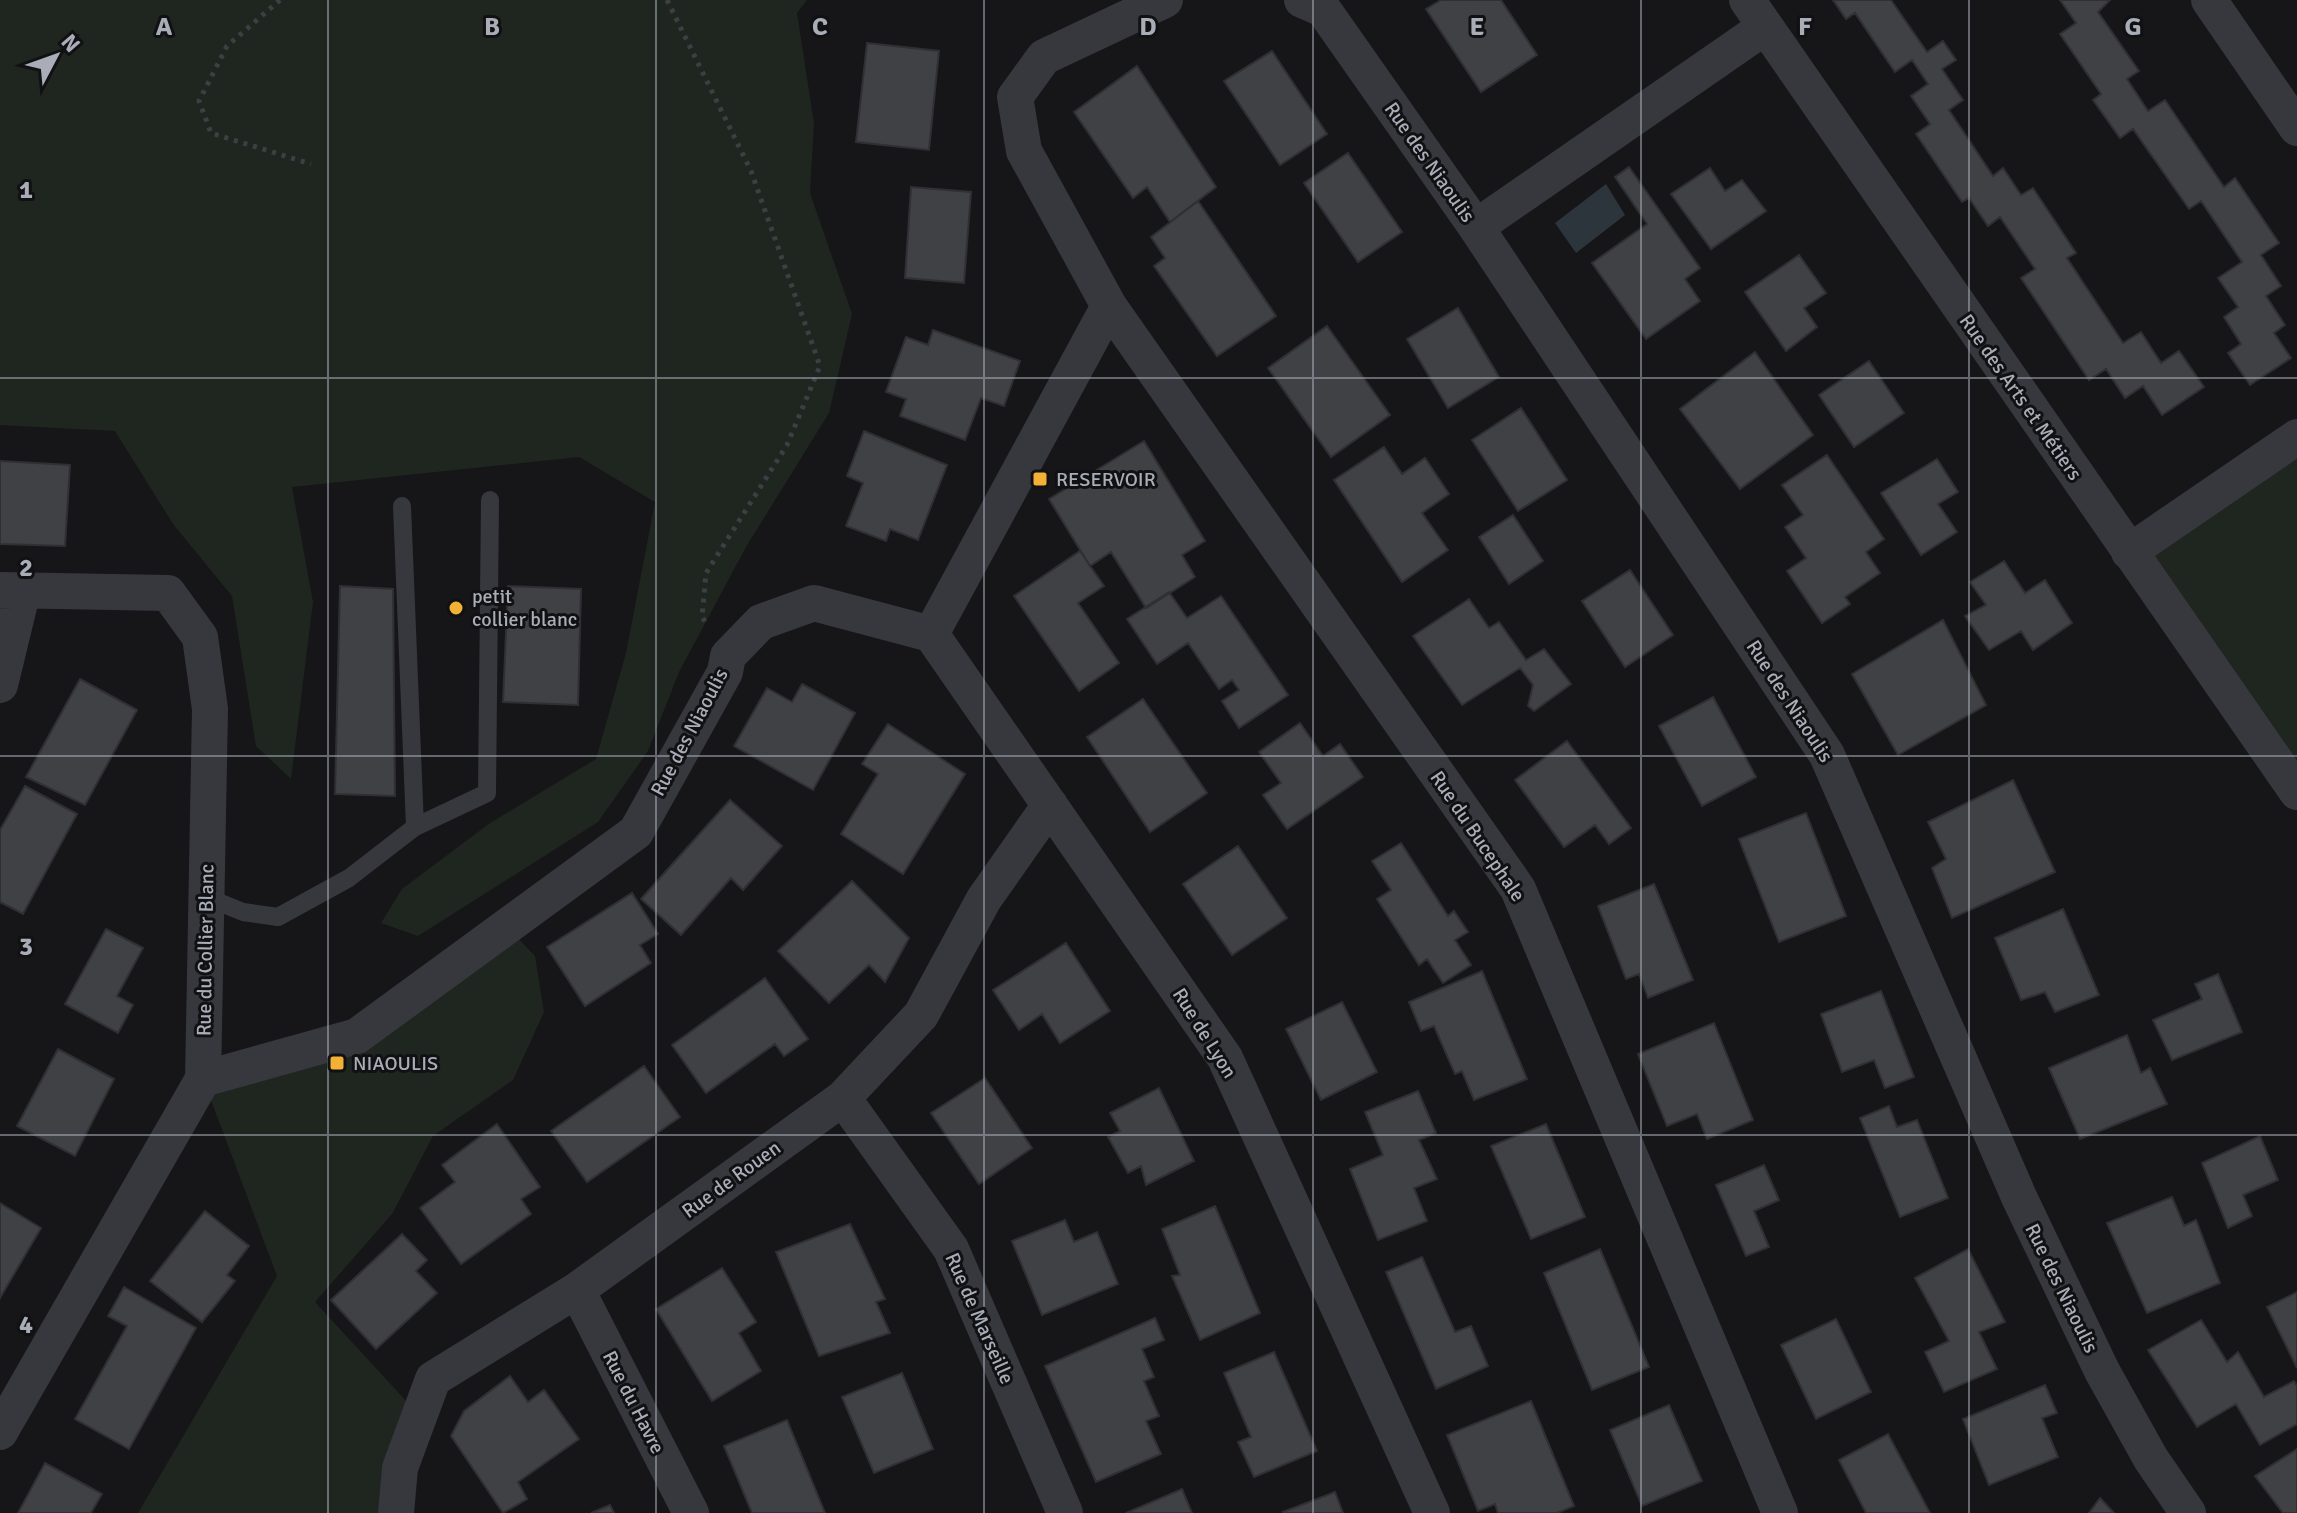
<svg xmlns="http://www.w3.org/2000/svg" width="2297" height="1513" font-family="Signika,sans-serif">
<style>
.green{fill:#1e261f}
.water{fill:#2c353c}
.building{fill:#404145;stroke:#303034;stroke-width:2}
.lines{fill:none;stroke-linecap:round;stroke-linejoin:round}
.path{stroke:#3d3f44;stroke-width:5;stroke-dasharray:4 6;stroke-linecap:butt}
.service{stroke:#37383d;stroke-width:18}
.minor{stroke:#37383d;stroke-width:36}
.grid{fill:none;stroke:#a8adb8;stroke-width:2;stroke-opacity:0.55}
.poi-dot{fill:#f2b134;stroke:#111113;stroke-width:3}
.labels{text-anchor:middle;stroke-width:6;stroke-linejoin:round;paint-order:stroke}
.street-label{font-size:20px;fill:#a8adb8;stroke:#111113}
.poi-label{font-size:20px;fill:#a8adb8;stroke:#111113;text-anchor:start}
.grid-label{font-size:26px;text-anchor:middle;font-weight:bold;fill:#a8adb8;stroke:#111113;stroke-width:6;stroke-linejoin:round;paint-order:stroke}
</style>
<rect width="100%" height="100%" fill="#161618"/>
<!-- green -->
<path class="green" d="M 0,0 L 807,0 L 797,13 L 814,123 L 810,193 L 852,314 L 829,413 L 746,547 L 679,672 L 648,751 L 598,822 L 418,936 L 381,923 L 402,889 L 490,823 L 596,759 L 626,653 L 655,502 L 579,457 L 292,487 L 313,602 L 291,779 L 256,746 L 232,596 L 173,524 L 115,431 L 0,425 Z
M 2297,445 L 2297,792 L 2129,552 Z
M 505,925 L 535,956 L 544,1012 L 513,1080 L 433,1136 L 392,1214 L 315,1302 L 420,1416 L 396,1513 L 138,1513 L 277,1276 L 203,1079 L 357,1036 Z"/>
<!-- water -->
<path class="water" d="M 1606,184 L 1625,215 L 1576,253 L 1555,223 Z"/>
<!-- building -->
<path class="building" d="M 1441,0 L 1501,0 L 1537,55 L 1481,92 L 1426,9 Z
M 1833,0 L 1891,0 L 1927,52 L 1943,41 L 1956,60 L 1942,69 L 1963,100 L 1949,110 L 1993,176 L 2003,168 L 2021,195 L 2033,188 L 2076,253 L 2067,258 L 2123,343 L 2141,332 L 2161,363 L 2179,351 L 2204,387 L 2162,415 L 2143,386 L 2125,398 L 2106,369 L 2089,380 L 2021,278 L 2035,269 L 2000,217 L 1988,226 L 1969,198 L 1962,202 L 1916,134 L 1930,124 L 1911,96 L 1928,84 L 1912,60 L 1895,72 L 1855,13 L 1846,19 Z
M 2060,0 L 2110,0 L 2098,12 L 2139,71 L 2127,79 L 2148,111 L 2165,100 L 2224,187 L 2235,178 L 2279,243 L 2261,255 L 2281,286 L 2266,296 L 2285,325 L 2274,333 L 2291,358 L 2250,385 L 2228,353 L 2241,344 L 2224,317 L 2238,307 L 2218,278 L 2242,262 L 2201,201 L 2189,209 L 2133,129 L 2120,138 L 2093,100 L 2101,94 L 2060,34 L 2076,23 Z
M 867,43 L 939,51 L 929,150 L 856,142 Z
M 1272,51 L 1327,134 L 1280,165 L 1224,81 Z
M 1137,66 L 1216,187 L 1170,222 L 1147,187 L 1133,198 L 1074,112 Z
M 1348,153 L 1402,232 L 1358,262 L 1304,183 Z
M 1629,167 L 1700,268 L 1685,279 L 1700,301 L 1646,339 L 1592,263 L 1647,224 L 1615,177 Z
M 1710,168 L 1725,191 L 1742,180 L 1766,211 L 1711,249 L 1671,194 Z
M 911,187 L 971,192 L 964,283 L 905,278 Z
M 1198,201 L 1276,316 L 1217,356 L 1154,266 L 1165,258 L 1151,237 Z
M 1799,255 L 1826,293 L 1804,308 L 1817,327 L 1786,351 L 1745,292 Z
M 1458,308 L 1499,377 L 1448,408 L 1407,339 Z
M 1327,326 L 1390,415 L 1331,457 L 1268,368 Z
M 933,330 L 1020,361 L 1004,406 L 981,398 L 965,440 L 900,416 L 906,399 L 886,392 L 906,337 L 928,345 Z
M 1755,352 L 1813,435 L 1740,489 L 1680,409 Z
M 1869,361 L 1904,413 L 1854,447 L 1819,395 Z
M 1521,408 L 1567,480 L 1518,511 L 1472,440 Z
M 864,431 L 947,465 L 918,540 L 890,529 L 886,541 L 846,526 L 863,483 L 847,476 Z
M 1144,441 L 1205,541 L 1182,555 L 1195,577 L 1146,608 L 1111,552 L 1090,566 L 1049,499 Z
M 1384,447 L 1402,474 L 1425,458 L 1449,494 L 1422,513 L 1448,550 L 1402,582 L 1334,480 Z
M 1827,455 L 1884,539 L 1866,552 L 1880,573 L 1845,597 L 1850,604 L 1822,623 L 1787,571 L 1806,558 L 1785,527 L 1803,515 L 1782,485 Z
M 1937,459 L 1958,492 L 1938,504 L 1957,532 L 1921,555 L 1881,493 Z
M 0,461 L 70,465 L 65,546 L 0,544 Z
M 1513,515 L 1543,561 L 1509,584 L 1479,537 Z
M 1080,551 L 1104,586 L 1078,603 L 1119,663 L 1079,691 L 1014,596 Z
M 2004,561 L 2025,593 L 2045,580 L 2072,623 L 2033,650 L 2021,631 L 1989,650 L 1965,616 L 1986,605 L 1970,582 Z
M 1630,570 L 1673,635 L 1625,667 L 1582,601 Z
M 340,586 L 393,589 L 395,796 L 335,794 Z
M 508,586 L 581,589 L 578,705 L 503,702 Z
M 1169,592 L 1187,618 L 1221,596 L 1288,695 L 1239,728 L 1222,701 L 1239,690 L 1232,680 L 1219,689 L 1188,643 L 1157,664 L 1127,619 Z
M 1469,599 L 1489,628 L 1499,622 L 1526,660 L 1544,649 L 1571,684 L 1534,711 L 1528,706 L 1533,685 L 1520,668 L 1462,705 L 1413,636 Z
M 1943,620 L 1986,705 L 1898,755 L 1852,674 Z
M 80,679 L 137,710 L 85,805 L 26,777 Z
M 802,684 L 855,713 L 813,790 L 734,746 L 767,688 L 792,702 Z
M 1713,697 L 1756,777 L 1702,806 L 1659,726 Z
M 1143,699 L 1207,793 L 1150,832 L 1087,737 Z
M 1300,723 L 1323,756 L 1340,744 L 1363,777 L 1287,829 L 1263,795 L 1281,783 L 1259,752 Z
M 888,724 L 965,774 L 903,874 L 841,834 L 878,774 L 862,764 Z
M 1567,741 L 1631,828 L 1609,844 L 1595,825 L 1564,847 L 1515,780 Z
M 2013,780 L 2055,872 L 1952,918 L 1932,868 L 1946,859 L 1928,822 Z
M 25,786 L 77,814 L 23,914 L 0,902 L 0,830 Z
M 730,800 L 782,846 L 743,890 L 731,878 L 681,935 L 641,899 Z
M 1806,813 L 1846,916 L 1779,942 L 1739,839 Z
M 1401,843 L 1448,916 L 1454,911 L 1468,932 L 1455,940 L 1471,965 L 1443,983 L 1427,959 L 1419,965 L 1377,899 L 1391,890 L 1372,861 Z
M 1238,846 L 1287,918 L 1232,955 L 1183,884 Z
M 852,881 L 909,938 L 885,982 L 869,965 L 829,1003 L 778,951 Z
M 1654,884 L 1693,980 L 1648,998 L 1639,974 L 1626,979 L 1598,906 Z
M 632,893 L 658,934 L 640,945 L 651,963 L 585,1006 L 547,947 Z
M 2063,909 L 2099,995 L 2055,1012 L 2045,992 L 2021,1000 L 1995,938 Z
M 106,929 L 143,948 L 117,996 L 133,1005 L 118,1033 L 65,1004 Z
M 1066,943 L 1110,1011 L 1060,1043 L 1042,1014 L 1019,1030 L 993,990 Z
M 1482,971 L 1527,1079 L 1474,1100 L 1462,1071 L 1455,1074 L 1434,1026 L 1421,1031 L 1409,1002 Z
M 2218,974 L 2242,1032 L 2172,1060 L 2153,1020 L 2202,999 L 2195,984 Z
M 765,978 L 808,1039 L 784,1056 L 775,1044 L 706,1093 L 672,1045 Z
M 1881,991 L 1914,1077 L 1885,1088 L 1874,1060 L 1842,1072 L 1821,1014 Z
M 1342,1002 L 1377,1072 L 1321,1100 L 1286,1029 Z
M 1714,1023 L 1753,1120 L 1707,1139 L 1697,1114 L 1667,1126 L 1638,1054 Z
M 2127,1035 L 2141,1073 L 2150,1068 L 2167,1104 L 2080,1139 L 2049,1068 Z
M 58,1049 L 114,1079 L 75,1156 L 17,1126 Z
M 644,1066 L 680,1117 L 587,1182 L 551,1131 Z
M 985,1078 L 1032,1148 L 979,1184 L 931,1113 Z
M 1159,1088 L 1194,1161 L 1146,1185 L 1141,1166 L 1128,1173 L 1108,1137 L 1120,1131 L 1110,1113 Z
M 1418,1091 L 1436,1133 L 1419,1140 L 1437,1179 L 1414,1188 L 1427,1221 L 1378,1240 L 1350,1169 L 1383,1155 L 1365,1112 Z
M 1889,1106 L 1897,1127 L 1917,1120 L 1948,1198 L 1900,1217 L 1860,1118 Z
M 497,1124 L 540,1187 L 521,1199 L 531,1214 L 461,1264 L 420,1208 L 455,1182 L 442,1165 Z
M 1546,1124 L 1585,1217 L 1531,1239 L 1491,1146 Z
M 2260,1136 L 2278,1180 L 2243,1195 L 2252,1216 L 2228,1228 L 2202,1163 Z
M 1764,1165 L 1779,1200 L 1754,1211 L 1769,1247 L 1746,1256 L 1716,1185 Z
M 2172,1197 L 2184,1226 L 2196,1220 L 2220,1283 L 2147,1313 L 2107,1223 Z
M 0,1203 L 41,1228 L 0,1298 Z
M 1215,1206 L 1260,1313 L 1200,1340 L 1172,1276 L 1180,1275 L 1162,1229 Z
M 205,1211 L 249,1246 L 227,1275 L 235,1281 L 202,1322 L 150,1281 Z
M 1065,1220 L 1074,1242 L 1097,1232 L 1118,1284 L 1042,1315 L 1012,1241 Z
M 850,1224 L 885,1299 L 876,1302 L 890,1333 L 819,1356 L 776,1252 Z
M 402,1234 L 427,1260 L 416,1271 L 437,1293 L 376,1349 L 331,1300 Z
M 1600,1249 L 1649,1367 L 1592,1390 L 1544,1273 Z
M 1968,1249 L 2005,1322 L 1979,1332 L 1997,1369 L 1944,1392 L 1925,1352 L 1949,1341 L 1915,1278 Z
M 1422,1257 L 1455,1332 L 1471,1326 L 1488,1366 L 1436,1389 L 1386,1272 Z
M 722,1268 L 756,1322 L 739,1333 L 761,1371 L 712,1401 L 656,1309 Z
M 124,1287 L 196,1328 L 129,1449 L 75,1419 L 127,1326 L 108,1316 Z
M 2297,1292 L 2297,1368 L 2267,1307 Z
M 1155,1318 L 1164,1340 L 1142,1349 L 1154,1377 L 1144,1381 L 1159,1416 L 1146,1421 L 1161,1454 L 1096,1482 L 1045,1366 Z
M 1836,1319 L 1871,1392 L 1816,1419 L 1781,1345 Z
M 2201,1320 L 2227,1362 L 2238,1352 L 2264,1397 L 2294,1381 L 2297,1386 L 2297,1424 L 2260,1445 L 2236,1404 L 2197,1427 L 2148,1350 Z
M 1274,1352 L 1317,1451 L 1254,1477 L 1238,1442 L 1251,1437 L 1224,1373 Z
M 902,1373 L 933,1449 L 874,1473 L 842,1397 Z
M 510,1376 L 528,1402 L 544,1390 L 579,1439 L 518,1482 L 527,1499 L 503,1513 L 451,1436 L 464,1411 Z
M 2045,1385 L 2057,1413 L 2042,1418 L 2058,1457 L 1989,1485 L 1963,1419 Z
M 1531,1401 L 1574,1506 L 1557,1513 L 1498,1513 L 1495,1504 L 1478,1511 L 1447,1435 Z
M 1669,1405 L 1702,1481 L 1642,1506 L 1610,1430 Z
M 787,1420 L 825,1513 L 752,1513 L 724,1446 Z
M 1888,1434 L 1930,1513 L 1866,1513 L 1839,1460 Z
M 2297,1449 L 2297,1513 L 2283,1513 L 2255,1476 Z
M 45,1463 L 102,1494 L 91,1513 L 18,1513 Z
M 1182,1489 L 1192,1513 L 1126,1513 Z
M 1335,1492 L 1343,1513 L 1284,1513 L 1283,1512 Z
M 2100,1498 L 2114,1513 L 2089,1513 Z
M 610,1505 L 614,1513 L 591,1513 Z"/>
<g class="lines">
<!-- path -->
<path class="path" d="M 280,0 L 227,46 L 199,101 L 211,133 L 311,164
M 667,0 L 751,171 L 820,366 L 787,445 L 706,573 L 702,617 L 707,625"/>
<!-- service -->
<path class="service" d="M 402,506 L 415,827
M 206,897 L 243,912 L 278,917 L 349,878 L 415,827 L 487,793 L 490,500"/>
<!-- minor -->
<path class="minor" d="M 1302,0 L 1323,9 L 1476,227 L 1827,755 L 2019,1197 L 2102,1371 L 2151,1459 L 2188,1513
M 1747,0 L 2297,792
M 2209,0 L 2297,128
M 1476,227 L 1765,27
M 1109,306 L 1518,889 L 1780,1513
M 2129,552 L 2297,437
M 0,590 L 168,593 L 200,637 L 210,709 L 203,1079 L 0,1432
M 931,634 L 1225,1058 L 1432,1513
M 0,685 L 23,590
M 203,1079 L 357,1036 L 636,832 L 725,672 L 728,656 L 761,622 L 814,603 L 931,634 L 1109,306 L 1024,151 L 1015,97 L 1044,57 L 1165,0
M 843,1098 L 951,1249 L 1065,1513
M 577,1290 L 691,1513
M 396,1513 L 400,1468 L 433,1379 L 577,1290 L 843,1098 L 921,1015 L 984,899 L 1050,805"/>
</g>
<!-- grid -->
<path class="grid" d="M 328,0 L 328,1513M 656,0 L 656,1513M 984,0 L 984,1513M 1313,0 L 1313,1513M 1641,0 L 1641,1513M 1969,0 L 1969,1513M 0,378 L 2297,378M 0,756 L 2297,756M 0,1135 L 2297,1135"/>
<!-- markers -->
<g class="poi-dot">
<rect x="1032" y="471" width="16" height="16" rx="4"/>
<circle cx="456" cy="608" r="8"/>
<rect x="329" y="1055" width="16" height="16" rx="4"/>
</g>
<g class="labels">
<!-- street labels -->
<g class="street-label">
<text transform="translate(1430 162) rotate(55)" y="7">Rue des Niaoulis</text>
<text transform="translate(2021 397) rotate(55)" y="7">Rue des Arts et Métiers</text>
<text transform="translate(1790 701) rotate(57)" y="7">Rue des Niaoulis</text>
<text transform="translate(689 732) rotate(-62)" y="7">Rue des Niaoulis</text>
<text transform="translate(1478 836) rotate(56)" y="7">Rue du Bucephale</text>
<text transform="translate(205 950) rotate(-89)" y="7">Rue du Collier Blanc</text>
<text transform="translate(1205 1033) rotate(58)" y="7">Rue de Lyon</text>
<text transform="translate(731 1179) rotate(-36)" y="7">Rue de Rouen</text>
<text transform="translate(2062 1288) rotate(64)" y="7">Rue des Niaoulis</text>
<text transform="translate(980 1318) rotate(66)" y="7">Rue de Marseille</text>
<text transform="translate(634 1402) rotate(63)" y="7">Rue du Havre</text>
</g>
<!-- poi labels -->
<g class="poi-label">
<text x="1056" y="486">RESERVOIR</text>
<text x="472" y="603">petit<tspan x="472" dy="23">collier blanc</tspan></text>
<text x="353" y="1070">NIAOULIS</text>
</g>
</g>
<g class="grid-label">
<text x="164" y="35">A</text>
<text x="492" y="35">B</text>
<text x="820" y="35">C</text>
<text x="1148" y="35">D</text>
<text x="1477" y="35">E</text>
<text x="1805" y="35">F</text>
<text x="2133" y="35">G</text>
<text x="26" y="198">1</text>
<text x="26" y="576">2</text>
<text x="26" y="955">3</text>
<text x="26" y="1333">4</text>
</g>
<!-- north arrow -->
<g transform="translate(56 56) rotate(49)" stroke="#111113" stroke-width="6" paint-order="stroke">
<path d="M0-6L14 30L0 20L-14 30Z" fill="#a8adb8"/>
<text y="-12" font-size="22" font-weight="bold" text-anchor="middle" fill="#a8adb8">N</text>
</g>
</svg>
